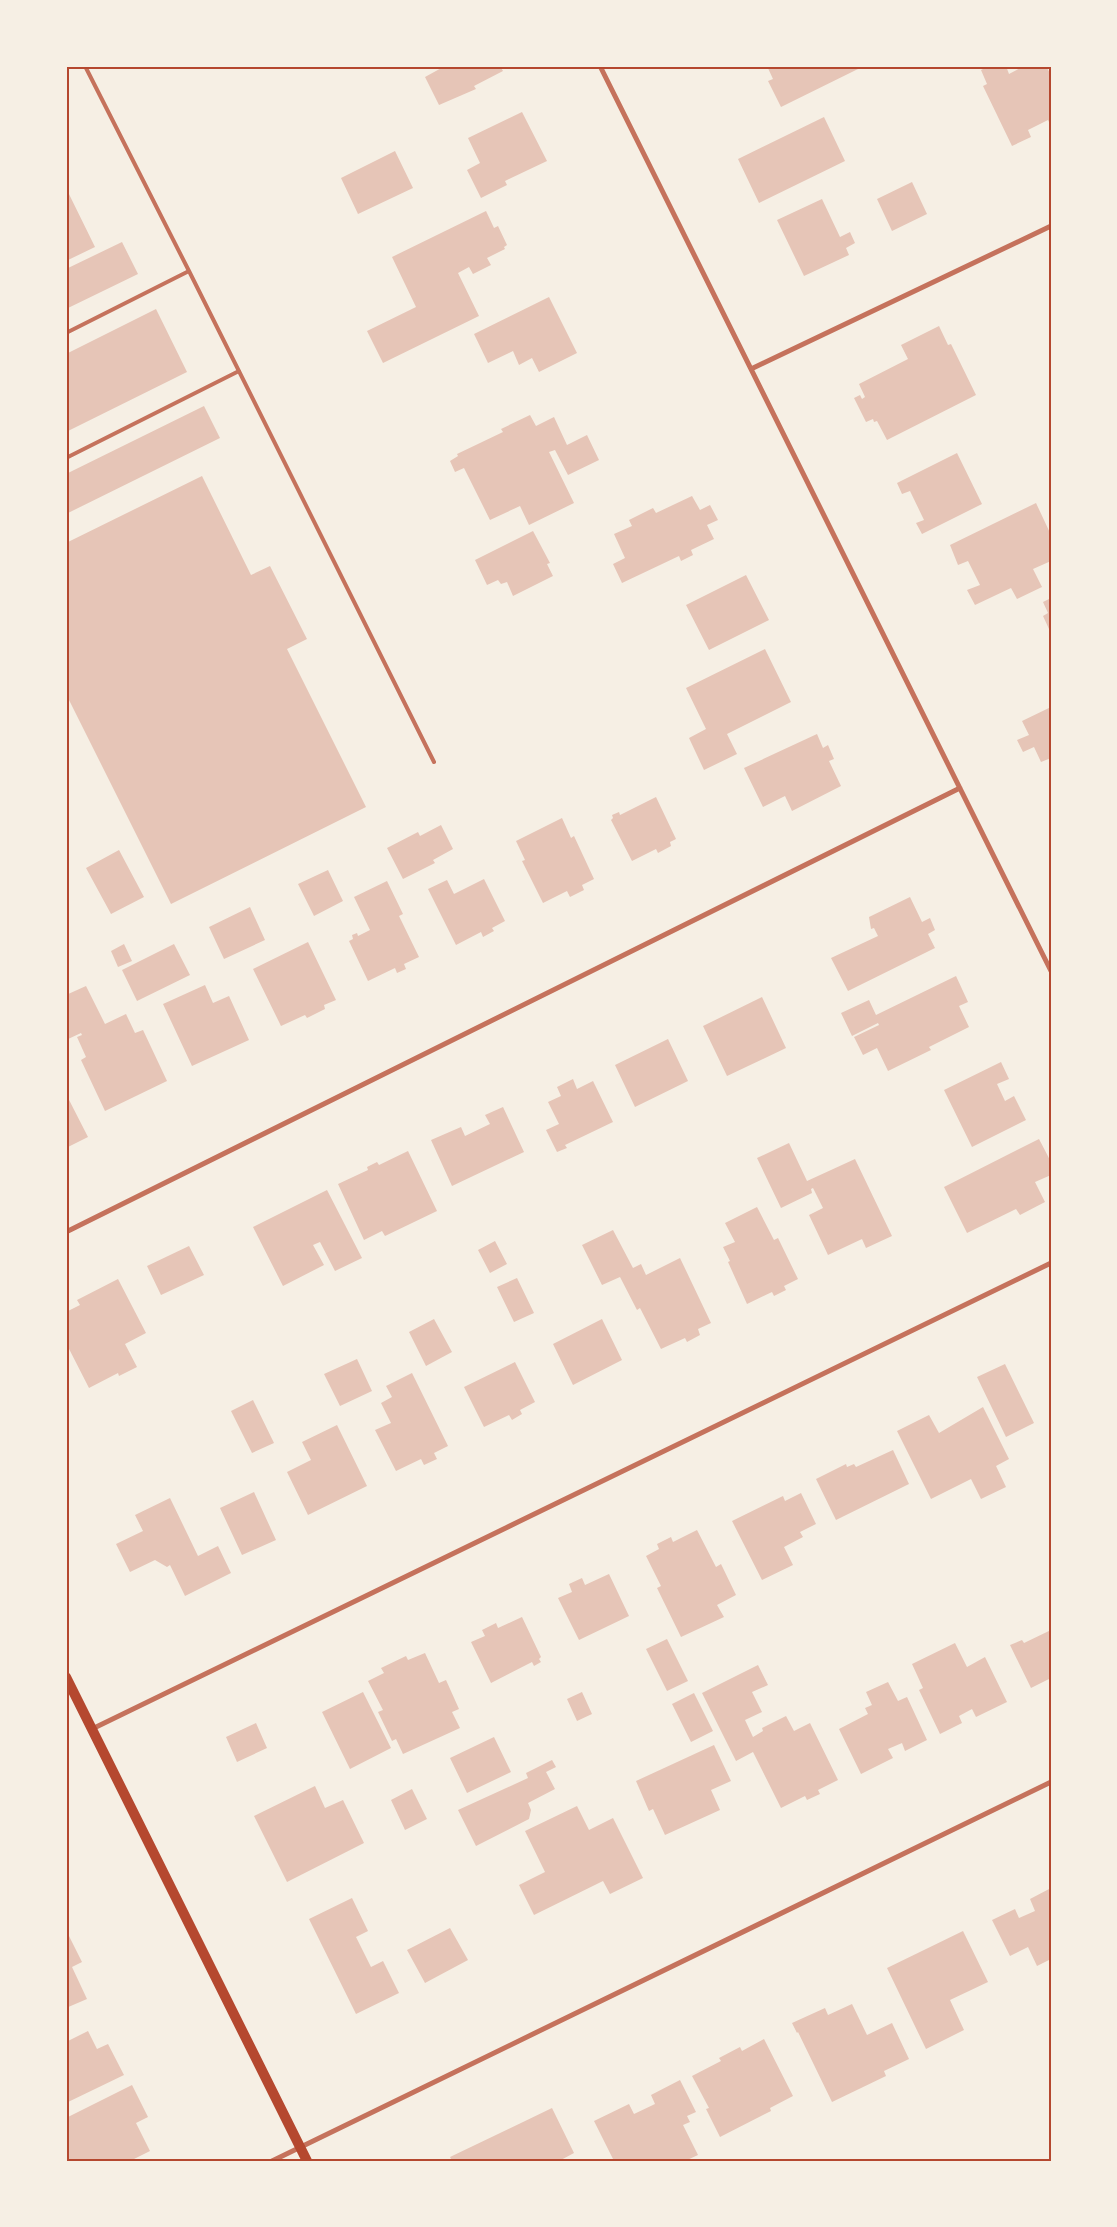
<svg xmlns="http://www.w3.org/2000/svg" width="1117" height="2227" font-family="Montserrat,sans-serif">
<style>
.building{fill:#e6c5b7}
.lines{fill:none;stroke-linecap:round;stroke-linejoin:round}
.service{stroke:#c5725c;stroke-width:4}
.minor{stroke:#c5725c;stroke-width:5}
.secondary{stroke:#b5482f;stroke-width:10}
.neatline{fill:none;stroke:#b5482f;stroke-width:2}
</style>
<rect width="100%" height="100%" fill="#f6efe4"/>
<!-- building -->
<path class="building" d="M 445,66 L 500,66 L 503,71 L 474,86 L 476,89 L 439,105 L 425,77 Z
M 767,66 L 857,66 L 858,69 L 781,107 L 768,81 L 773,79 Z
M 989,66 L 1006,66 L 1009,74 L 1024,66 L 1046,66 L 1051,75 L 1051,126 L 1048,120 L 1028,130 L 1031,137 L 1012,146 L 983,86 L 987,84 L 981,70 Z
M 522,112 L 547,161 L 505,181 L 507,185 L 481,198 L 467,170 L 480,163 L 468,138 Z
M 824,117 L 845,161 L 759,203 L 738,159 Z
M 395,151 L 413,188 L 358,214 L 341,178 Z
M 912,182 L 927,214 L 892,231 L 877,199 Z
M 66,188 L 95,247 L 66,261 Z
M 822,199 L 840,237 L 850,232 L 855,243 L 846,248 L 849,255 L 804,276 L 777,220 Z
M 486,211 L 494,228 L 498,226 L 507,245 L 504,247 L 505,249 L 487,258 L 491,265 L 473,274 L 469,267 L 458,273 L 479,316 L 383,363 L 367,331 L 416,307 L 392,257 Z
M 122,242 L 138,274 L 66,309 L 66,269 Z
M 549,297 L 577,353 L 539,372 L 532,358 L 519,365 L 513,351 L 488,363 L 474,334 Z
M 156,309 L 187,372 L 66,432 L 66,354 Z
M 939,326 L 948,345 L 951,344 L 976,395 L 887,440 L 877,421 L 874,422 L 873,419 L 866,422 L 854,398 L 860,395 L 862,399 L 865,397 L 859,384 L 908,359 L 901,345 Z
M 204,406 L 220,438 L 66,514 L 66,474 Z
M 530,415 L 536,426 L 554,417 L 567,445 L 587,435 L 599,460 L 568,475 L 555,450 L 549,452 L 574,503 L 529,525 L 520,506 L 490,520 L 464,468 L 455,472 L 450,461 L 458,456 L 457,454 L 503,432 L 501,429 Z
M 957,453 L 982,504 L 922,534 L 916,523 L 924,520 L 910,491 L 902,494 L 897,483 Z
M 202,476 L 251,575 L 270,566 L 307,639 L 287,649 L 366,807 L 171,904 L 66,694 L 66,543 Z
M 692,496 L 700,510 L 710,505 L 718,520 L 707,525 L 714,539 L 691,550 L 693,555 L 681,561 L 679,556 L 622,583 L 613,564 L 625,558 L 614,534 L 632,526 L 629,520 L 653,508 L 656,513 Z
M 1036,503 L 1051,535 L 1051,561 L 1033,569 L 1042,587 L 1017,599 L 1011,588 L 975,605 L 967,590 L 980,585 L 968,561 L 958,565 L 950,545 Z
M 533,531 L 550,563 L 547,564 L 553,576 L 513,596 L 507,582 L 501,584 L 498,580 L 487,585 L 475,560 Z
M 746,575 L 769,620 L 709,650 L 686,605 Z
M 1051,598 L 1051,628 L 1049,629 L 1043,616 L 1048,613 L 1043,602 Z
M 765,649 L 791,702 L 727,734 L 737,754 L 704,770 L 689,738 L 706,729 L 686,688 Z
M 1051,707 L 1051,758 L 1041,762 L 1034,747 L 1023,752 L 1017,740 L 1029,735 L 1022,721 Z
M 817,734 L 823,748 L 828,745 L 834,759 L 829,761 L 841,786 L 792,811 L 785,796 L 763,807 L 744,768 Z
M 656,797 L 676,839 L 670,842 L 671,846 L 658,853 L 656,849 L 632,861 L 611,820 L 613,818 L 612,815 L 619,812 L 620,815 Z
M 562,818 L 571,838 L 574,836 L 594,879 L 582,885 L 584,890 L 570,897 L 567,891 L 543,903 L 522,861 L 525,860 L 516,841 Z
M 441,825 L 453,849 L 433,860 L 435,863 L 403,879 L 387,848 L 418,832 L 420,836 Z
M 119,850 L 144,897 L 111,914 L 86,868 Z
M 328,870 L 343,901 L 314,916 L 298,884 Z
M 484,879 L 505,921 L 492,928 L 494,931 L 483,937 L 481,932 L 456,945 L 428,889 L 447,880 L 454,894 Z
M 387,881 L 403,914 L 399,916 L 419,957 L 404,964 L 406,969 L 397,973 L 395,968 L 368,981 L 349,941 L 353,939 L 352,935 L 357,933 L 358,936 L 370,930 L 354,897 Z
M 910,897 L 922,922 L 930,918 L 935,930 L 928,934 L 935,948 L 848,991 L 831,958 L 878,936 L 874,928 L 871,929 L 869,917 Z
M 250,907 L 265,940 L 224,959 L 209,927 Z
M 308,942 L 336,1000 L 324,1005 L 325,1009 L 307,1018 L 305,1015 L 281,1026 L 253,969 Z
M 124,944 L 132,961 L 118,967 L 111,951 Z
M 174,944 L 190,975 L 137,1001 L 122,970 Z
M 956,976 L 968,1002 L 959,1006 L 969,1027 L 929,1047 L 931,1050 L 888,1071 L 877,1048 L 863,1055 L 854,1037 L 879,1025 L 878,1023 L 852,1036 L 841,1013 L 869,1000 L 876,1015 Z
M 205,985 L 213,1003 L 229,996 L 249,1040 L 192,1066 L 163,1004 Z
M 86,986 L 105,1024 L 126,1014 L 135,1033 L 143,1030 L 167,1081 L 105,1111 L 81,1060 L 86,1057 L 77,1037 L 82,1035 L 81,1033 L 66,1040 L 66,995 Z
M 762,997 L 786,1048 L 727,1076 L 703,1026 Z
M 668,1039 L 688,1081 L 635,1107 L 615,1065 Z
M 1001,1062 L 1009,1079 L 997,1084 L 1005,1101 L 1014,1096 L 1026,1120 L 972,1147 L 944,1090 Z
M 573,1079 L 577,1089 L 593,1081 L 613,1122 L 565,1145 L 567,1148 L 557,1152 L 546,1130 L 559,1124 L 548,1102 L 561,1096 L 557,1087 Z
M 66,1094 L 88,1137 L 66,1148 Z
M 503,1107 L 524,1152 L 452,1186 L 431,1140 L 461,1127 L 465,1136 L 490,1124 L 485,1115 Z
M 1039,1139 L 1051,1162 L 1051,1175 L 1035,1182 L 1045,1202 L 1020,1215 L 1016,1209 L 967,1233 L 944,1187 Z
M 789,1143 L 807,1181 L 855,1159 L 892,1236 L 866,1248 L 862,1239 L 828,1255 L 809,1215 L 823,1208 L 813,1188 L 811,1189 L 812,1193 L 781,1208 L 757,1158 Z
M 408,1151 L 437,1211 L 385,1236 L 382,1231 L 364,1240 L 338,1184 L 368,1170 L 367,1167 L 377,1162 L 379,1165 Z
M 327,1190 L 362,1258 L 335,1271 L 320,1242 L 313,1245 L 324,1265 L 283,1286 L 253,1227 Z
M 757,1207 L 774,1240 L 778,1238 L 798,1279 L 784,1286 L 786,1290 L 774,1296 L 772,1292 L 747,1304 L 728,1262 L 730,1261 L 723,1247 L 735,1242 L 725,1223 Z
M 613,1230 L 633,1268 L 641,1264 L 646,1275 L 680,1258 L 711,1323 L 698,1329 L 700,1335 L 687,1342 L 685,1338 L 661,1349 L 640,1308 L 637,1310 L 620,1277 L 602,1285 L 582,1245 Z
M 495,1241 L 507,1264 L 490,1273 L 478,1250 Z
M 189,1246 L 204,1275 L 161,1295 L 147,1266 Z
M 517,1278 L 534,1313 L 514,1322 L 497,1287 Z
M 118,1279 L 146,1333 L 125,1344 L 137,1367 L 119,1376 L 118,1373 L 89,1388 L 66,1343 L 66,1312 L 80,1305 L 77,1300 Z
M 434,1319 L 452,1352 L 426,1366 L 409,1332 Z
M 602,1319 L 622,1360 L 573,1385 L 553,1344 Z
M 357,1359 L 372,1391 L 340,1406 L 324,1374 Z
M 515,1362 L 535,1402 L 520,1410 L 522,1414 L 512,1420 L 509,1415 L 484,1427 L 464,1387 Z
M 1005,1364 L 1034,1423 L 1006,1437 L 977,1377 Z
M 412,1373 L 448,1446 L 434,1453 L 437,1459 L 424,1465 L 421,1459 L 396,1471 L 375,1430 L 391,1423 L 381,1403 L 392,1397 L 386,1386 Z
M 253,1400 L 274,1443 L 252,1453 L 231,1411 Z
M 983,1407 L 1009,1459 L 996,1466 L 1006,1487 L 981,1499 L 971,1479 L 931,1499 L 897,1431 L 929,1415 L 939,1433 Z
M 337,1425 L 367,1486 L 308,1515 L 287,1472 L 311,1460 L 302,1442 Z
M 893,1450 L 909,1484 L 836,1520 L 816,1479 L 846,1464 L 847,1467 L 854,1464 L 856,1467 Z
M 254,1492 L 276,1540 L 242,1555 L 220,1508 Z
M 801,1493 L 816,1524 L 800,1532 L 803,1537 L 784,1547 L 793,1565 L 762,1580 L 732,1521 L 783,1496 L 785,1501 Z
M 170,1498 L 198,1556 L 218,1546 L 231,1573 L 185,1596 L 170,1565 L 167,1567 L 155,1560 L 130,1572 L 116,1544 L 143,1531 L 135,1515 Z
M 697,1530 L 716,1567 L 721,1564 L 736,1595 L 717,1605 L 724,1617 L 681,1637 L 657,1588 L 661,1586 L 646,1556 L 659,1549 L 657,1544 L 671,1537 L 673,1542 Z
M 609,1574 L 629,1616 L 579,1640 L 558,1598 L 572,1592 L 569,1584 L 582,1578 L 585,1585 Z
M 522,1617 L 541,1657 L 539,1659 L 541,1662 L 534,1666 L 532,1662 L 491,1683 L 471,1642 L 485,1636 L 482,1630 L 496,1623 L 498,1628 Z
M 1051,1630 L 1051,1678 L 1031,1688 L 1010,1645 L 1022,1640 L 1024,1643 Z
M 667,1639 L 688,1681 L 667,1691 L 646,1649 Z
M 955,1643 L 967,1667 L 985,1657 L 1007,1702 L 976,1717 L 972,1709 L 959,1716 L 962,1723 L 940,1734 L 919,1690 L 923,1688 L 912,1664 Z
M 425,1653 L 439,1683 L 446,1680 L 459,1709 L 452,1712 L 460,1728 L 403,1754 L 396,1739 L 392,1741 L 378,1712 L 383,1710 L 368,1681 L 384,1673 L 381,1668 L 406,1656 L 408,1660 Z
M 758,1665 L 768,1685 L 752,1692 L 762,1712 L 745,1720 L 753,1737 L 763,1731 L 762,1728 L 786,1716 L 794,1731 L 810,1723 L 838,1780 L 818,1790 L 820,1794 L 807,1800 L 805,1796 L 781,1808 L 753,1752 L 736,1761 L 702,1693 Z
M 888,1682 L 898,1701 L 907,1697 L 927,1740 L 905,1751 L 902,1743 L 888,1749 L 893,1758 L 861,1774 L 839,1729 L 868,1714 L 865,1708 L 872,1705 L 866,1692 Z
M 363,1692 L 391,1748 L 350,1769 L 322,1712 Z
M 582,1692 L 592,1714 L 577,1721 L 567,1699 Z
M 694,1693 L 713,1731 L 691,1742 L 672,1704 Z
M 256,1723 L 267,1748 L 237,1762 L 226,1737 Z
M 494,1737 L 511,1772 L 467,1793 L 450,1758 Z
M 714,1745 L 731,1781 L 711,1790 L 720,1810 L 665,1835 L 653,1809 L 649,1811 L 636,1781 Z
M 552,1760 L 556,1767 L 546,1772 L 555,1789 L 528,1803 L 531,1810 L 529,1819 L 476,1846 L 458,1810 L 528,1778 L 526,1773 Z
M 315,1786 L 325,1808 L 343,1800 L 364,1843 L 287,1882 L 254,1816 Z
M 412,1789 L 427,1819 L 405,1830 L 391,1800 Z
M 577,1806 L 589,1830 L 613,1818 L 643,1878 L 610,1894 L 603,1881 L 534,1915 L 519,1885 L 545,1872 L 525,1831 Z
M 1051,1888 L 1051,1959 L 1037,1966 L 1028,1947 L 1010,1956 L 992,1920 L 1015,1909 L 1019,1918 L 1035,1911 L 1030,1899 Z
M 352,1898 L 368,1931 L 356,1937 L 371,1967 L 383,1961 L 399,1993 L 356,2014 L 309,1919 Z
M 450,1928 L 468,1960 L 425,1983 L 407,1950 Z
M 963,1931 L 988,1982 L 950,2000 L 964,2030 L 926,2049 L 887,1968 Z
M 69,1936 L 82,1962 L 72,1967 L 87,1999 L 66,2008 L 66,1937 Z
M 852,2004 L 867,2035 L 892,2023 L 909,2059 L 884,2071 L 886,2076 L 832,2102 L 798,2032 L 797,2033 L 792,2023 L 825,2008 L 828,2015 Z
M 88,2031 L 97,2049 L 108,2044 L 124,2075 L 66,2103 L 66,2042 Z
M 764,2039 L 793,2096 L 770,2108 L 771,2111 L 720,2137 L 706,2109 L 709,2108 L 692,2076 L 721,2061 L 719,2058 L 740,2047 L 742,2051 Z
M 680,2080 L 696,2112 L 687,2116 L 690,2122 L 683,2125 L 698,2155 L 685,2161 L 614,2161 L 594,2121 L 629,2104 L 634,2114 L 655,2104 L 651,2095 Z
M 132,2085 L 148,2117 L 136,2123 L 150,2151 L 130,2161 L 66,2161 L 66,2118 Z
M 552,2108 L 574,2153 L 559,2161 L 452,2161 L 450,2157 Z"/>
<g class="lines">
<!-- service -->
<path class="service" d="M 85,66 L 189,271 L 434,762
M 66,333 L 189,271
M 66,458 L 239,371"/>
<!-- minor -->
<path class="minor" d="M 600,66 L 1051,971
M 751,369 L 1051,226
M 66,1232 L 960,788
M 92,1729 L 1051,1263
M 272,2161 L 1051,1782"/>
<!-- secondary -->
<path class="secondary" d="M 66,1677 L 307,2161"/>
</g>
<!-- border -->
<rect width="1117" height="2227" fill="none" stroke="#f6efe4" stroke-width="135"/>
<rect x="68" y="68" width="982" height="2092" class="neatline"/>
</svg>
